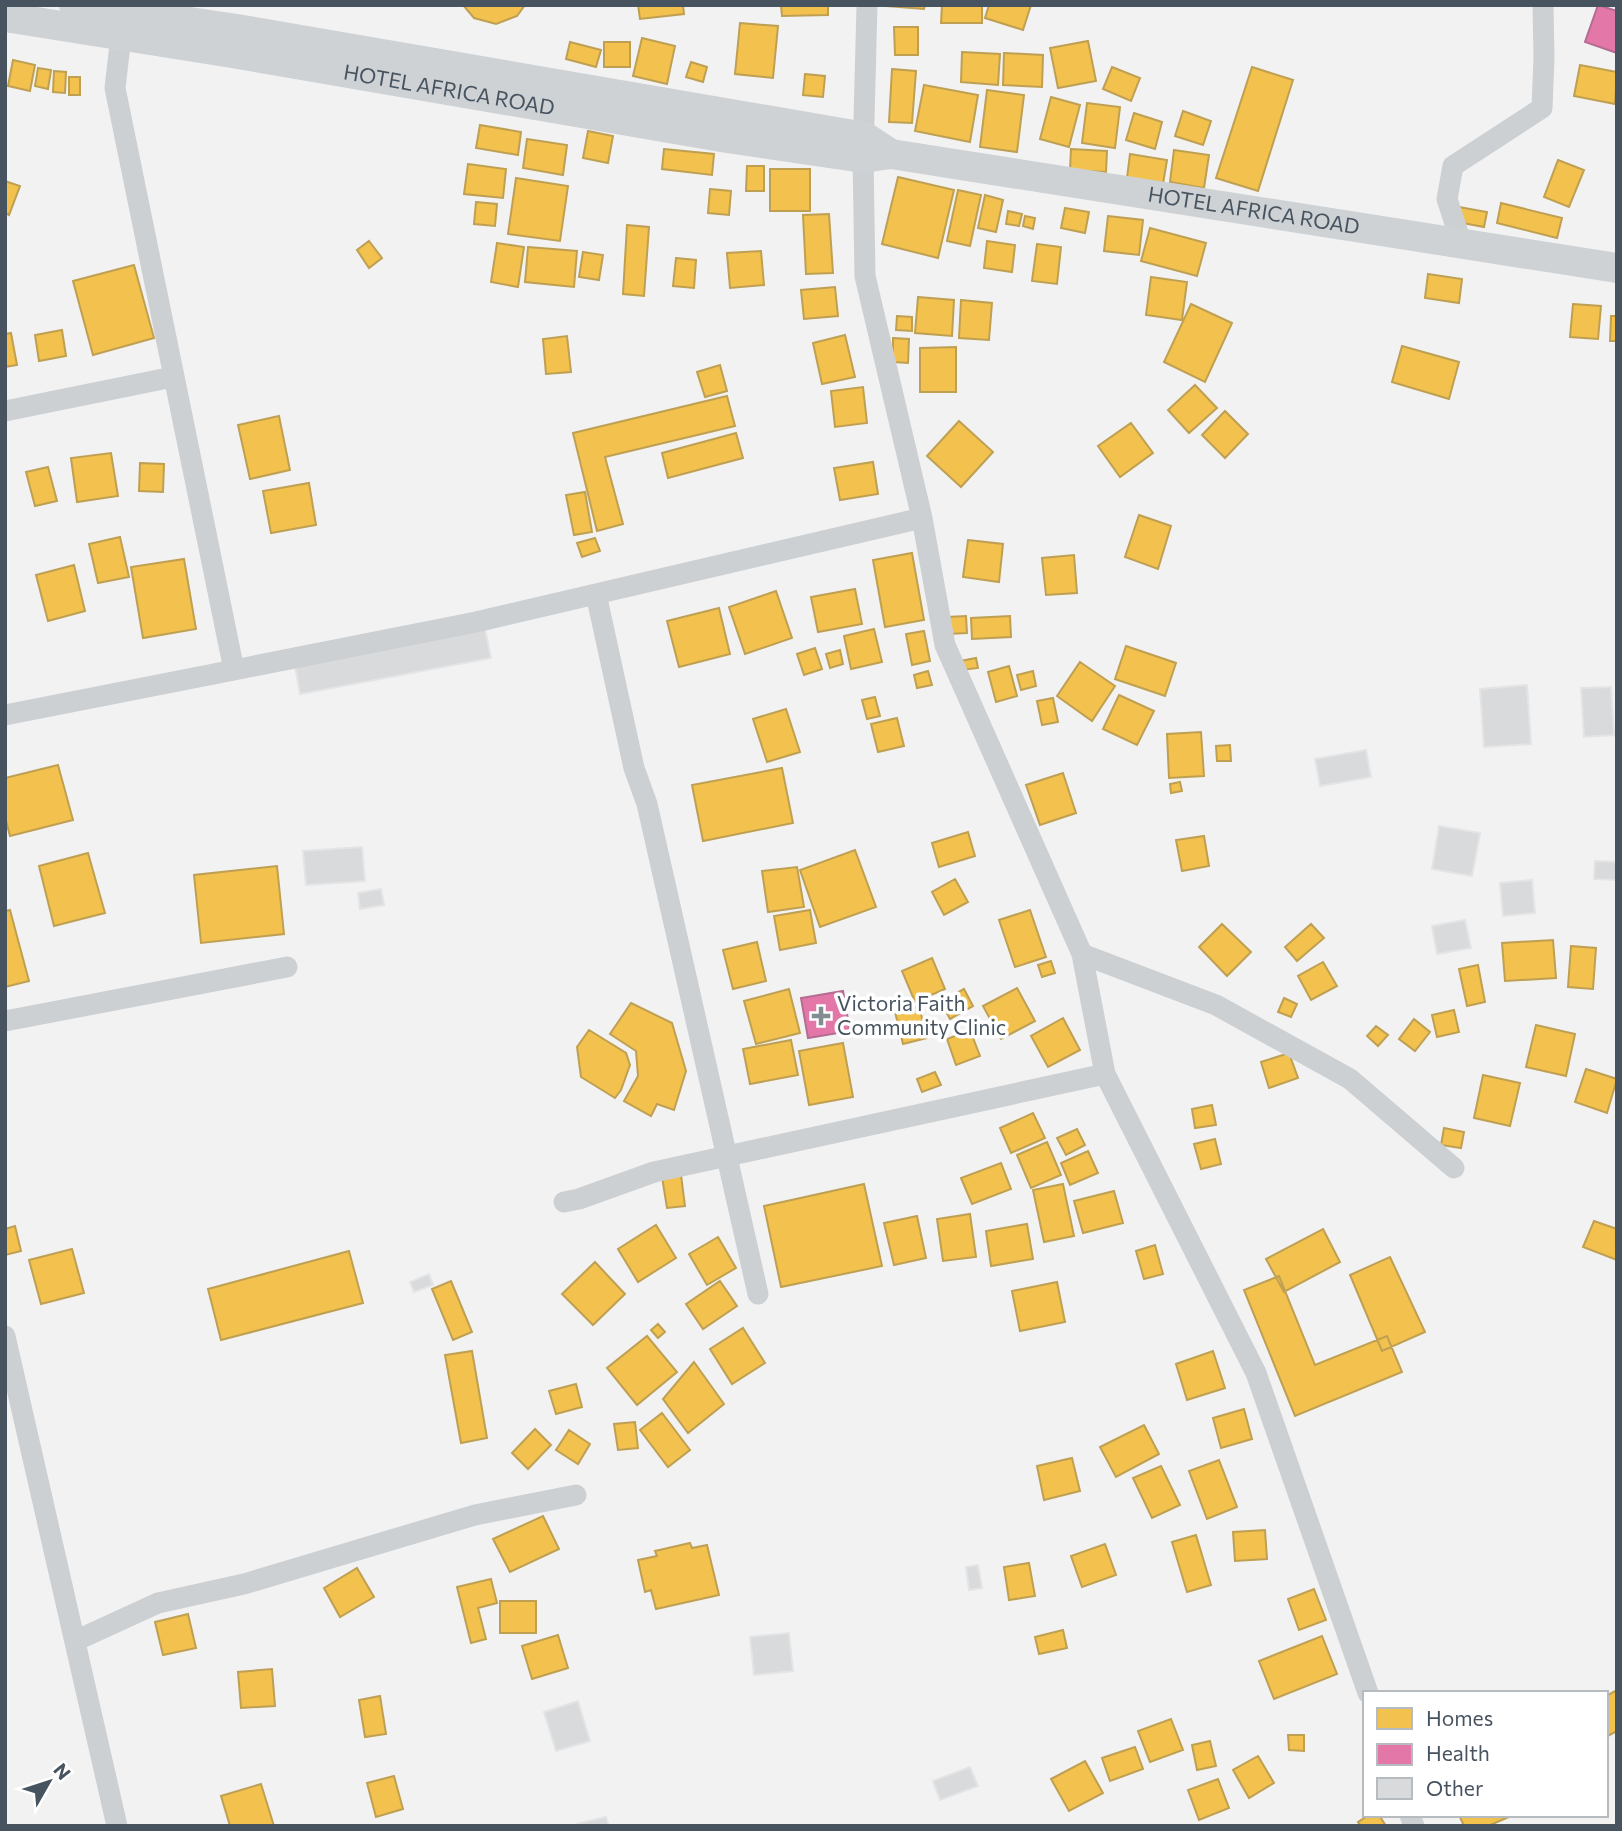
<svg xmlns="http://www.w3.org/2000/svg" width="1622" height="1831" font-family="Commissioner,sans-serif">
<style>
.homes{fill:#f2c14e;stroke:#bfa053;stroke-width:2}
.health{fill:#e377a8;stroke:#b46c92;stroke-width:2}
.building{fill:#d9dadc;stroke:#e3e4e5;stroke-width:2}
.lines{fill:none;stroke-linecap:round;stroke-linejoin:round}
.street{stroke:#cdd0d3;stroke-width:21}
.secondary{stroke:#ced2d5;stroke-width:30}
.poi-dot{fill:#838b93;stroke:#fff;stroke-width:2.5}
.labels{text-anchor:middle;stroke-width:7;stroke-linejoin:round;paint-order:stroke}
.street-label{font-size:21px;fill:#475460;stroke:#fff}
.poi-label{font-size:21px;fill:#475460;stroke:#fff;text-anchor:start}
</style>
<rect width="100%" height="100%" fill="#f2f2f2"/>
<!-- homes -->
<path class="homes" d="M 463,5 L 525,5 L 517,16 L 496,24 L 474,18 Z
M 638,5 L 683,5 L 684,14 L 640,19 Z
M 781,5 L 828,5 L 828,15 L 782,16 Z
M 873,5 L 925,5 L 924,9 Z
M 942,5 L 982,5 L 982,23 L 941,23 Z
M 989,5 L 1031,5 L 1023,30 L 985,18 Z
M 740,23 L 778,26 L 773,78 L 735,74 Z
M 894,27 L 918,27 L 918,55 L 895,55 Z
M 642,38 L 675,46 L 667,84 L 633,76 Z
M 1088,41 L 1096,81 L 1058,88 L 1050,48 Z
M 570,42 L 601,50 L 596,67 L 566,59 Z
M 604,42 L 630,42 L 630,67 L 604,67 Z
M 962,52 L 1000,54 L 998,85 L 961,82 Z
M 1004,53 L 1043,55 L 1042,87 L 1003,85 Z
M 13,60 L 35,65 L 30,91 L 8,86 Z
M 691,62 L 707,67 L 703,82 L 686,77 Z
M 1580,65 L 1617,72 L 1615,104 L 1574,96 Z
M 1112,67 L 1140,78 L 1131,101 L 1103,89 Z
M 1252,67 L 1293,80 L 1258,191 L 1216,178 Z
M 38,68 L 51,70 L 48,89 L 35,86 Z
M 892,69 L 916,71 L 912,123 L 889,122 Z
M 54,71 L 66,72 L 65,93 L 53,92 Z
M 805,74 L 825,76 L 823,97 L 803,95 Z
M 69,77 L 80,77 L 80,95 L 69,95 Z
M 924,85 L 978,95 L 970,142 L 915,131 Z
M 987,90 L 1024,95 L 1017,152 L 980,147 Z
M 1051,97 L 1080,105 L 1069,147 L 1040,139 Z
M 1087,103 L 1120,107 L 1115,148 L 1082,143 Z
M 1183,111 L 1211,121 L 1203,145 L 1175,136 Z
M 1134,113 L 1162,122 L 1155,149 L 1126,140 Z
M 480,125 L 521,132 L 518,155 L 476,148 Z
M 588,131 L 613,136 L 608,163 L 583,158 Z
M 527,139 L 567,145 L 563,175 L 523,168 Z
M 664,149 L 714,154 L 712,175 L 662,169 Z
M 1071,149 L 1107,151 L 1106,172 L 1070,170 Z
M 1174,150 L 1209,155 L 1204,188 L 1170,182 Z
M 1130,154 L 1167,160 L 1163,184 L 1127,178 Z
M 1558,160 L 1584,170 L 1569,207 L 1544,197 Z
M 468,164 L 506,169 L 503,198 L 464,194 Z
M 747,166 L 764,166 L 764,191 L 746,191 Z
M 770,169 L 810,169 L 810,211 L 770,211 Z
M 898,177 L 954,190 L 938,258 L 882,244 Z
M 516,178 L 568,186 L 560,241 L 508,234 Z
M 5,181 L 20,186 L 9,215 L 5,213 Z
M 710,189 L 731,191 L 729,215 L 708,213 Z
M 958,190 L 981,195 L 970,246 L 947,241 Z
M 985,195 L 1003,200 L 996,232 L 978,228 Z
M 476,202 L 497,204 L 495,226 L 474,224 Z
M 1501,203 L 1562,218 L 1557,238 L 1497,223 Z
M 1459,207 L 1487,212 L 1484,227 L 1457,222 Z
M 1065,208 L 1089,212 L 1085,233 L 1061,228 Z
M 1008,211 L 1022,214 L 1019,226 L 1006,224 Z
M 829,214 L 833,273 L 806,274 L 803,215 Z
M 1025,216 L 1035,218 L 1033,229 L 1023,226 Z
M 1108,216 L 1143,220 L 1139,255 L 1104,251 Z
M 627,225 L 649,227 L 644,296 L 623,294 Z
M 1150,228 L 1206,243 L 1197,276 L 1141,261 Z
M 369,241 L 382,258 L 369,268 L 357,250 Z
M 987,241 L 1015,245 L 1012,272 L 984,268 Z
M 497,243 L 524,247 L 518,287 L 491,282 Z
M 1037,244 L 1061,247 L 1057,284 L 1032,281 Z
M 528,247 L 577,251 L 574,287 L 525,282 Z
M 761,251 L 764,285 L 730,288 L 727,253 Z
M 583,252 L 603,255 L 599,280 L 579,277 Z
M 676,258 L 696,260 L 694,288 L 673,286 Z
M 134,265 L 154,338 L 93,355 L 73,281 Z
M 1428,274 L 1462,279 L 1459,303 L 1425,298 Z
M 1151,277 L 1187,282 L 1182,320 L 1146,315 Z
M 835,287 L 838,316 L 804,319 L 801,290 Z
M 918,297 L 954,300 L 952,336 L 915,333 Z
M 961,300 L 992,303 L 989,340 L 959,338 Z
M 1191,304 L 1232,323 L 1205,382 L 1164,362 Z
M 1573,304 L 1601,306 L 1598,339 L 1570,337 Z
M 897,316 L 912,317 L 912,331 L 896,330 Z
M 1611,316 L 1617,316 L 1617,341 L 1610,341 Z
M 62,330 L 66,356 L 39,361 L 35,335 Z
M 11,333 L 17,365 L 5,367 L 5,334 Z
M 845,335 L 855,377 L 822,384 L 813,343 Z
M 567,336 L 571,372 L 546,374 L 543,339 Z
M 893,338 L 909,339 L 908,363 L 893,362 Z
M 1402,346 L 1459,362 L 1449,399 L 1392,382 Z
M 956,347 L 956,392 L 920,392 L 920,348 Z
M 720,365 L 727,391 L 705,397 L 697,372 Z
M 1195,385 L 1217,408 L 1189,433 L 1168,410 Z
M 863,387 L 867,423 L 835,427 L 831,391 Z
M 727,396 L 735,426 L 605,457 L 623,524 L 597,531 L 573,433 Z
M 1225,411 L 1248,434 L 1225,458 L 1202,435 Z
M 279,416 L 290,470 L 250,479 L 238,425 Z
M 959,421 L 993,452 L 961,487 L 927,456 Z
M 1131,423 L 1153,453 L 1120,477 L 1098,446 Z
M 736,433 L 743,458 L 668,478 L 662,453 Z
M 111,453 L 118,496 L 77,502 L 71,458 Z
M 873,462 L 878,494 L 840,500 L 834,468 Z
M 140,463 L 164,464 L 163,492 L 139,491 Z
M 48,467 L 57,501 L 35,506 L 26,472 Z
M 309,483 L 316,525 L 271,533 L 263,491 Z
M 585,492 L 592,532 L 574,535 L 566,495 Z
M 1139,515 L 1171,526 L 1158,569 L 1125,557 Z
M 120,537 L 129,577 L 98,583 L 89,544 Z
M 595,538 L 600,551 L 582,557 L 577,543 Z
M 968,540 L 1003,544 L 999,582 L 963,577 Z
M 912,553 L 924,620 L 885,627 L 873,560 Z
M 1074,555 L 1077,593 L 1046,595 L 1042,558 Z
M 184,559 L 196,629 L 143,638 L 131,567 Z
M 74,565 L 85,611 L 48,621 L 36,575 Z
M 855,589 L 862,624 L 818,632 L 811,597 Z
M 776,591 L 792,638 L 745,654 L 729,607 Z
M 719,608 L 730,654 L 679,667 L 667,621 Z
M 966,616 L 967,633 L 948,634 L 947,617 Z
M 1010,616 L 1011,637 L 972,639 L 971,618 Z
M 874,629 L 882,662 L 851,669 L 844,636 Z
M 924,631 L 930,661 L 912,665 L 906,634 Z
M 1126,646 L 1176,663 L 1165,696 L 1115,679 Z
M 815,648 L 822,669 L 804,675 L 797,654 Z
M 840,650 L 843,664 L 830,668 L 826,654 Z
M 976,658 L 978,668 L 962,670 L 960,661 Z
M 1080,662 L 1115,686 L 1092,721 L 1057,696 Z
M 1009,666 L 1017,696 L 996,702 L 988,672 Z
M 928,671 L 932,685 L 917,688 L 914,675 Z
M 1033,671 L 1036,686 L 1021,690 L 1017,675 Z
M 1119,695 L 1154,711 L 1137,745 L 1103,729 Z
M 875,697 L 880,716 L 867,719 L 862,700 Z
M 1053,698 L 1058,722 L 1042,725 L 1037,701 Z
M 786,709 L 800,752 L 767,762 L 753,719 Z
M 897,718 L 904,746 L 878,752 L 871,724 Z
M 1201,732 L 1204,776 L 1169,778 L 1167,734 Z
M 1230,745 L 1231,761 L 1217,761 L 1216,746 Z
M 58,765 L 73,820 L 10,836 L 5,817 L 5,778 Z
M 782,768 L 793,823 L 703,841 L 692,785 Z
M 1063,773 L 1076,813 L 1040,825 L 1026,785 Z
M 1180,782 L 1182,791 L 1171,793 L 1170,784 Z
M 968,832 L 975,856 L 939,867 L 932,843 Z
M 1204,836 L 1209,866 L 1182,871 L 1176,840 Z
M 855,850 L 876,907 L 820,927 L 800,870 Z
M 88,853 L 105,913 L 54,926 L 39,866 Z
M 277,866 L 284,934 L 201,943 L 194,875 Z
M 797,867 L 804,907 L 768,912 L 762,871 Z
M 955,879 L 968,902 L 944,915 L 932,892 Z
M 10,910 L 29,981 L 5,987 L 5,911 Z
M 810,910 L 816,943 L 780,950 L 774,916 Z
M 1030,910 L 1046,957 L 1015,967 L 999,920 Z
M 1222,924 L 1251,952 L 1227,976 L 1199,947 Z
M 1311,924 L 1324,938 L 1297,961 L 1285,947 Z
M 1553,940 L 1556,978 L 1505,981 L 1502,943 Z
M 757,942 L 766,981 L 733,989 L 723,950 Z
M 1571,946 L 1596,948 L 1593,989 L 1568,987 Z
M 932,958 L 945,989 L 915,1002 L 902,971 Z
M 1051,961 L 1055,973 L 1042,977 L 1038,965 Z
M 1323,962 L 1337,986 L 1311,1000 L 1298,976 Z
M 1478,965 L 1485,1002 L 1467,1006 L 1459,969 Z
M 1017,988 L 1035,1021 L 1001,1039 L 983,1006 Z
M 789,989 L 800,1033 L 756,1044 L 744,1001 Z
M 964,989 L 973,1006 L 950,1019 L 941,1002 Z
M 1284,998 L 1297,1004 L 1291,1017 L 1278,1012 Z
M 631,1003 L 672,1023 L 686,1071 L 674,1110 L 657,1104 L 651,1116 L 624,1101 L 638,1076 L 636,1051 L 610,1034 Z
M 919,1006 L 927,1038 L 903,1044 L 895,1012 Z
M 1454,1010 L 1459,1032 L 1437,1037 L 1432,1015 Z
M 1063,1018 L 1080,1050 L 1048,1067 L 1031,1036 Z
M 1414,1019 L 1430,1032 L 1415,1051 L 1399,1039 Z
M 1536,1025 L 1575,1034 L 1566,1076 L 1526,1067 Z
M 1376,1026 L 1388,1035 L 1378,1046 L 1367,1036 Z
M 589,1030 L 626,1053 L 630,1065 L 621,1090 L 615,1098 L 581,1077 L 577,1047 Z
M 970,1030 L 980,1056 L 956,1065 L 947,1039 Z
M 791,1040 L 798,1075 L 750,1084 L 743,1049 Z
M 843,1043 L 853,1097 L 809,1105 L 799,1051 Z
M 1289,1053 L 1298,1078 L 1269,1088 L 1261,1062 Z
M 1586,1069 L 1617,1079 L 1607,1113 L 1575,1102 Z
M 935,1072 L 941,1085 L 922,1092 L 917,1079 Z
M 1483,1075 L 1520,1083 L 1510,1126 L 1474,1118 Z
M 1212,1105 L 1216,1125 L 1195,1128 L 1192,1109 Z
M 1033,1113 L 1045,1138 L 1011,1153 L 1000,1128 Z
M 1444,1128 L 1464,1132 L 1461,1148 L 1441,1145 Z
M 1077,1129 L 1085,1145 L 1066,1155 L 1057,1138 Z
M 1215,1139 L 1221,1164 L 1201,1169 L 1194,1144 Z
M 1047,1142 L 1061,1175 L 1031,1188 L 1017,1155 Z
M 1088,1151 L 1098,1173 L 1070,1185 L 1061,1163 Z
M 1001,1163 L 1011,1189 L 972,1204 L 961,1178 Z
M 681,1175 L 685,1206 L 667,1208 L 662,1177 Z
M 864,1184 L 882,1266 L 781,1287 L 764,1206 Z
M 1063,1184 L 1074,1236 L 1044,1242 L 1033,1190 Z
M 1114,1191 L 1123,1223 L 1083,1233 L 1074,1201 Z
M 970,1214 L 976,1257 L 943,1261 L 937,1219 Z
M 917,1216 L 926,1258 L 894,1265 L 884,1223 Z
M 1594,1221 L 1617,1229 L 1617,1260 L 1583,1247 Z
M 1027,1224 L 1033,1259 L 991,1266 L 986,1231 Z
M 656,1225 L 676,1258 L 638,1282 L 618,1249 Z
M 15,1226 L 21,1251 L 5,1255 L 5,1229 Z
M 1323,1229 L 1340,1262 L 1284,1292 L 1266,1259 Z
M 718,1237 L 736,1268 L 707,1285 L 689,1254 Z
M 1155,1245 L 1163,1274 L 1144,1279 L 1136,1251 Z
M 72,1249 L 84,1293 L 41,1304 L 29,1260 Z
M 349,1251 L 363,1303 L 221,1340 L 208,1289 Z
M 1390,1257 L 1425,1332 L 1382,1351 L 1350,1275 Z
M 595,1262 L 625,1294 L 593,1325 L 562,1294 Z
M 1279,1276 L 1315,1365 L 1387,1336 L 1402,1372 L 1295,1416 L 1244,1290 Z
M 451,1281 L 472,1332 L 453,1340 L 432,1289 Z
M 720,1281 L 737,1306 L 703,1329 L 686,1304 Z
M 1057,1282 L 1065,1322 L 1020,1331 L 1012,1291 Z
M 658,1324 L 665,1332 L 658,1338 L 651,1330 Z
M 743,1328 L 765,1363 L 732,1384 L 710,1349 Z
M 647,1336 L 677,1372 L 637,1405 L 607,1368 Z
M 472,1351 L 487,1438 L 461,1443 L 445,1355 Z
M 1213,1351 L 1225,1388 L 1187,1400 L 1176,1364 Z
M 694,1362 L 724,1404 L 688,1433 L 663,1399 Z
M 576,1384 L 582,1407 L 556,1414 L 549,1391 Z
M 1244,1409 L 1252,1439 L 1221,1448 L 1213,1418 Z
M 662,1413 L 690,1450 L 668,1467 L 640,1430 Z
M 635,1422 L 638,1448 L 618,1450 L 614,1424 Z
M 1144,1425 L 1159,1454 L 1116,1477 L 1100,1447 Z
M 535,1429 L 551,1445 L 528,1469 L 512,1453 Z
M 569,1430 L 590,1444 L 578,1464 L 556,1450 Z
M 1072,1458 L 1080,1491 L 1044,1500 L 1037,1466 Z
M 1219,1460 L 1237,1507 L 1207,1519 L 1189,1471 Z
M 1161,1466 L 1180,1505 L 1152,1518 L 1133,1478 Z
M 543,1516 L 559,1549 L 510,1572 L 493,1539 Z
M 1265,1530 L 1267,1559 L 1235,1561 L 1233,1532 Z
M 1196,1535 L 1211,1585 L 1187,1592 L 1172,1542 Z
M 690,1543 L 692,1548 L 707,1545 L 719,1595 L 656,1609 L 651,1590 L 645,1592 L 638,1560 L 657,1556 L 655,1551 Z
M 1105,1544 L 1116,1575 L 1082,1587 L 1071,1556 Z
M 1029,1563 L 1035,1596 L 1009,1600 L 1004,1567 Z
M 357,1568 L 374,1597 L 340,1617 L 324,1588 Z
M 491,1579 L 497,1603 L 478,1608 L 486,1639 L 471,1643 L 457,1587 Z
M 1314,1589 L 1326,1620 L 1299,1630 L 1288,1599 Z
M 500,1601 L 536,1601 L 536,1633 L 500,1633 Z
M 188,1614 L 196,1648 L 163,1655 L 155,1622 Z
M 1063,1630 L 1067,1648 L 1039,1654 L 1035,1637 Z
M 558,1635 L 568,1668 L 532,1679 L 522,1646 Z
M 1322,1636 L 1337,1674 L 1274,1699 L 1259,1661 Z
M 272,1669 L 275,1706 L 241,1708 L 238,1672 Z
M 1617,1690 L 1617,1731 L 1606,1737 L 1606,1696 Z
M 380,1696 L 386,1734 L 365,1737 L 359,1700 Z
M 1171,1719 L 1183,1750 L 1150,1762 L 1138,1731 Z
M 1288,1735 L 1304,1735 L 1304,1751 L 1289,1750 Z
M 1210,1741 L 1216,1766 L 1197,1770 L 1192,1745 Z
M 1135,1747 L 1143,1769 L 1110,1781 L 1102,1758 Z
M 1258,1756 L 1274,1783 L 1249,1798 L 1233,1770 Z
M 1085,1761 L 1103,1793 L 1069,1811 L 1051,1779 Z
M 394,1776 L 403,1809 L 376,1817 L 367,1783 Z
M 1218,1779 L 1229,1808 L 1199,1820 L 1188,1790 Z
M 261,1784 L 274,1826 L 230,1826 L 221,1796 Z
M 1369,1815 L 1379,1815 L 1386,1826 L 1361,1826 L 1358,1822 Z
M 1459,1815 L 1511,1815 L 1511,1816 L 1488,1826 L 1464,1826 Z"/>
<!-- health -->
<path class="health" d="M 1598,5 L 1617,11 L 1617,53 L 1585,42 Z
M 843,991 L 850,1031 L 808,1038 L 801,998 Z"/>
<!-- building -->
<path class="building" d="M 485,629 L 491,658 L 300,694 L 295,666 Z
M 1527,685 L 1531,744 L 1484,747 L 1480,689 Z
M 1611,687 L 1614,735 L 1584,737 L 1581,688 Z
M 1366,750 L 1371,777 L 1320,786 L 1315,759 Z
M 1439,826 L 1480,833 L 1472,876 L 1432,869 Z
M 362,847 L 365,881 L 306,885 L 303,851 Z
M 1595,861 L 1617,862 L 1617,880 L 1594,879 Z
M 1532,880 L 1535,913 L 1503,916 L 1500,883 Z
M 381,889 L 384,905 L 360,909 L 358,893 Z
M 1465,920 L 1471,948 L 1437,954 L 1432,926 Z
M 429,1274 L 433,1285 L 414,1292 L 410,1282 Z
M 978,1565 L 982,1588 L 969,1590 L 966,1567 Z
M 789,1633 L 793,1671 L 754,1675 L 750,1637 Z
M 578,1701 L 590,1741 L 556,1751 L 544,1712 Z
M 970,1767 L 978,1786 L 940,1800 L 933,1781 Z
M 606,1817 L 609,1826 L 576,1826 L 576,1824 Z"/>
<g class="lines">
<!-- street -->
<path class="street" d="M 867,5 L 863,158 L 865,276 L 922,518 L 945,645 L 1082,954 L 1105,1074 L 1256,1373 L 1368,1693
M 121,36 L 115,88 L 234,670 L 476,622 L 922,518
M 1461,242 L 1447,199 L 1453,166 L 1542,108 L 1544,58 L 1543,5
M 5,411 L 173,377
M 596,594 L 634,768 L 647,804 L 758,1294
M 5,715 L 234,670
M 1082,954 L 1216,1005 L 1350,1079 L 1454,1168
M 5,1021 L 287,967
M 564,1202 L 579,1199 L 654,1172 L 1105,1074
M 5,1336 L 117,1826
M 75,1641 L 158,1603 L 244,1584 L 475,1515 L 576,1495
M 1410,1815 L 1414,1826"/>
<!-- secondary -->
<g class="secondary">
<path d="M 74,5 L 237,29 L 865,137 L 891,154"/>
<path id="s1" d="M 5,17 L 232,53 L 727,138 L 863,158 L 891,154 L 1617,268"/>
</g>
</g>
<!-- markers -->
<path class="poi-dot" d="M817.5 1005.5h7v7h7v7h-7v7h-7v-7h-7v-7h7z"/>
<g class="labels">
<!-- street labels -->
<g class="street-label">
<text dy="7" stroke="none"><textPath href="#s1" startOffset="450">HOTEL AFRICA ROAD</textPath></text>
<text dy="7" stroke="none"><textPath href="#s1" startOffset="1265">HOTEL AFRICA ROAD</textPath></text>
</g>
<!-- poi labels -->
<g class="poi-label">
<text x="837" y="1011">Victoria Faith<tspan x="837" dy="24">Community Clinic</tspan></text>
</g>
</g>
<!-- border -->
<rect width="1622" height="1831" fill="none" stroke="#475460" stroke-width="14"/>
<!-- legend -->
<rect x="1363" y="1691" width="245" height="126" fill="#ffffff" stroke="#b5bbbf" stroke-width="2"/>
<rect x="1377" y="1708" width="35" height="21" fill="#f2c14e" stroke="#b5bbbf" stroke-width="2"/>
<text x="1426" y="1726" font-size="21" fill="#475460">Homes</text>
<rect x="1377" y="1744" width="35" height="21" fill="#e377a8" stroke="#b5bbbf" stroke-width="2"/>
<text x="1426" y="1761" font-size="21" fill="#475460">Health</text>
<rect x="1377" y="1778" width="35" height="21" fill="#d9dadc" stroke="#b5bbbf" stroke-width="2"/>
<text x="1426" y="1796" font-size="21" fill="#475460">Other</text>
<!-- north arrow -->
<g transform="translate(49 1782) rotate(51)" stroke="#ffffff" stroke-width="5" paint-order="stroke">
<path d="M0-5L12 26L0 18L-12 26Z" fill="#475460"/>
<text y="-10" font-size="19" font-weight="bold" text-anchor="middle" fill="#475460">N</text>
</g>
</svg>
